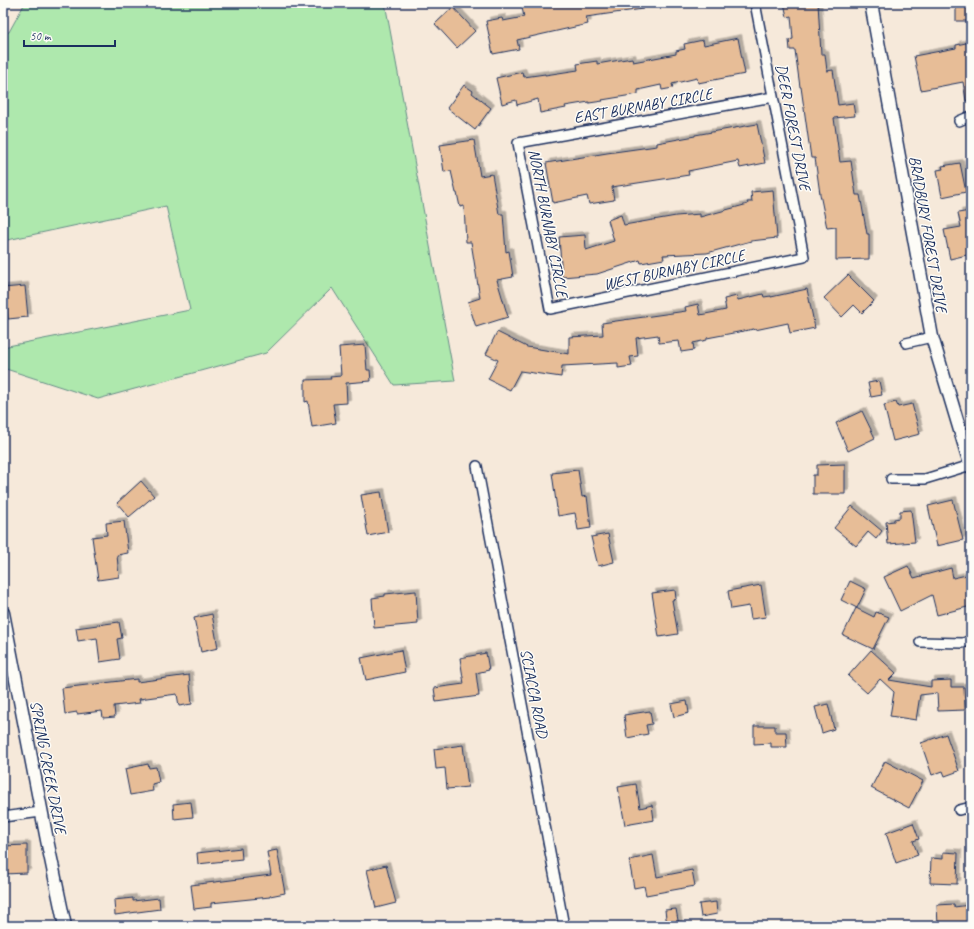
<svg xmlns="http://www.w3.org/2000/svg" width="974" height="929" font-family="Caveat,sans-serif">
<style>
.green{fill:#aee8ad;stroke:#648c86}
.building{fill:#e7bd97;stroke:#1b2f5e;filter:url(#shadow)}
.lines{fill:none;stroke-linecap:round;stroke-linejoin:round}
.minor-casing{stroke:#1b2f5e;stroke-width:12}
.tertiary-casing{stroke:#1b2f5e;stroke-width:15}
.minor{stroke:#fdfcf7;stroke-width:9}
.tertiary{stroke:#fdfcf7;stroke-width:12}
.labels{text-anchor:middle;stroke-width:3;stroke-linejoin:round;paint-order:stroke}
.street-label{font-size:16px;fill:#1b2f5e;stroke:#fdfcf7}
</style>
<defs>
<filter id="shadow"><feDropShadow dx="3.5" dy="-3.5" stdDeviation="0" flood-color="#0004"/></filter>
</defs>
<rect width="100%" height="100%" fill="#f6e9da"/>
<filter id="ink" filterUnits="userSpaceOnUse"><feTurbulence type="fractalNoise" baseFrequency=".025" numOctaves="2"/><feDisplacementMap in="SourceGraphic" scale="8" xChannelSelector="R" yChannelSelector="G"/><feConvolveMatrix kernelMatrix="1 2 1 2 8 2 1 2 1" color-interpolation-filters="sRGB"/></filter>
<g filter="url(#ink)">
<!-- green -->
<path class="green" d="M 25,3 L 385,3 L 455,381 L 394,385 L 332,288 L 266,353 L 98,399 L 3,368 L 3,347 L 190,310 L 166,206 L 3,241 L 3,34 L 9,32 Z"/>
<!-- building -->
<path class="building" d="M 521,3 L 643,3 L 643,9 L 586,17 L 588,24 L 517,40 L 519,49 L 493,54 L 486,21 L 502,18 L 503,21 L 524,17 Z
M 784,3 L 818,3 L 821,54 L 825,54 L 827,71 L 833,70 L 838,105 L 853,103 L 855,116 L 834,118 L 840,162 L 851,161 L 856,195 L 860,195 L 867,234 L 869,234 L 869,259 L 836,260 L 836,227 L 827,228 L 820,194 L 815,158 L 811,158 L 801,87 L 800,87 L 795,50 L 790,50 L 789,40 L 793,39 L 791,16 L 787,17 Z
M 956,3 L 971,3 L 971,21 L 956,21 Z
M 453,7 L 475,31 L 457,48 L 435,24 Z
M 738,38 L 745,74 L 698,83 L 697,78 L 672,84 L 673,88 L 662,90 L 661,85 L 638,90 L 638,94 L 602,100 L 603,101 L 589,103 L 589,102 L 565,106 L 566,108 L 540,113 L 538,99 L 517,105 L 516,100 L 502,104 L 496,78 L 522,72 L 524,77 L 545,74 L 545,75 L 578,70 L 577,64 L 597,61 L 597,64 L 632,58 L 633,62 L 676,54 L 676,51 L 685,49 L 684,44 L 703,40 L 704,45 Z
M 971,42 L 971,100 L 966,101 L 963,82 L 921,90 L 914,56 L 956,48 L 956,45 Z
M 464,85 L 473,91 L 472,93 L 491,108 L 475,130 L 447,108 Z
M 757,124 L 765,163 L 740,168 L 738,161 L 688,171 L 689,175 L 612,187 L 614,200 L 589,204 L 587,196 L 553,203 L 546,163 L 607,153 L 657,146 L 657,143 L 695,136 L 695,135 Z
M 474,140 L 480,176 L 492,174 L 499,214 L 503,214 L 506,252 L 509,251 L 513,277 L 497,280 L 508,317 L 476,327 L 468,302 L 480,298 L 471,242 L 466,242 L 464,206 L 460,207 L 457,193 L 456,193 L 451,171 L 444,172 L 440,145 Z
M 960,163 L 966,192 L 942,197 L 937,170 L 943,169 L 942,166 Z
M 773,190 L 777,238 L 751,241 L 707,253 L 663,255 L 664,259 L 641,263 L 640,260 L 597,274 L 562,277 L 559,237 L 585,235 L 586,250 L 614,241 L 608,220 L 621,215 L 624,225 L 676,216 L 700,214 L 700,217 L 748,204 L 747,202 L 752,202 L 751,192 Z
M 970,211 L 971,217 L 971,254 L 950,259 L 944,230 L 961,227 L 958,213 Z
M 848,275 L 874,301 L 862,313 L 854,305 L 842,317 L 824,298 Z
M 25,286 L 28,317 L 8,319 L 7,307 L 3,307 L 3,288 Z
M 807,289 L 815,328 L 790,333 L 788,323 L 755,330 L 754,329 L 707,338 L 707,340 L 693,343 L 694,350 L 681,352 L 679,341 L 659,343 L 658,335 L 636,338 L 638,356 L 630,357 L 632,366 L 618,368 L 618,363 L 562,366 L 561,377 L 520,371 L 510,390 L 488,379 L 498,360 L 486,354 L 497,332 L 527,347 L 569,354 L 569,337 L 603,335 L 602,323 L 686,311 L 685,307 L 698,304 L 700,315 L 726,310 L 724,299 L 737,296 L 738,300 L 763,294 L 764,297 L 771,296 L 771,297 Z
M 365,345 L 367,370 L 370,370 L 371,381 L 346,383 L 347,403 L 333,404 L 336,423 L 312,427 L 308,401 L 305,402 L 305,380 L 331,379 L 330,377 L 341,376 L 339,347 Z
M 879,381 L 882,395 L 871,397 L 868,383 Z
M 896,402 L 898,407 L 912,404 L 920,434 L 893,441 L 884,405 Z
M 862,411 L 875,438 L 848,451 L 836,423 Z
M 845,464 L 845,494 L 813,494 L 813,475 L 817,475 L 817,465 Z
M 578,470 L 582,497 L 587,496 L 591,528 L 578,530 L 575,513 L 558,516 L 552,473 Z
M 141,481 L 154,496 L 129,517 L 117,503 Z
M 381,492 L 388,532 L 368,536 L 361,495 Z
M 953,500 L 963,540 L 937,546 L 928,506 Z
M 852,506 L 882,531 L 876,539 L 868,532 L 856,546 L 834,528 Z
M 911,510 L 915,542 L 888,544 L 886,522 L 894,521 L 894,519 L 900,518 L 900,511 Z
M 124,521 L 128,553 L 117,555 L 119,577 L 98,580 L 92,537 L 107,535 L 106,523 Z
M 608,534 L 614,562 L 598,566 L 591,537 Z
M 908,566 L 914,578 L 951,568 L 953,578 L 971,574 L 971,606 L 937,615 L 932,595 L 900,611 L 884,577 Z
M 850,581 L 866,589 L 857,608 L 841,600 Z
M 761,585 L 766,617 L 751,619 L 749,606 L 731,609 L 728,591 Z
M 675,590 L 676,599 L 672,600 L 678,634 L 659,637 L 652,593 Z
M 416,591 L 418,624 L 374,628 L 372,598 L 385,596 L 385,594 Z
M 856,608 L 874,617 L 876,612 L 889,617 L 873,649 L 843,635 Z
M 212,614 L 218,648 L 201,652 L 194,618 Z
M 119,622 L 122,638 L 117,639 L 120,659 L 100,662 L 97,638 L 78,641 L 76,628 Z
M 401,650 L 405,672 L 366,680 L 361,658 Z
M 871,650 L 896,673 L 889,680 L 931,687 L 931,681 L 951,680 L 951,687 L 964,687 L 965,710 L 938,711 L 937,693 L 920,695 L 916,720 L 890,716 L 894,692 L 880,679 L 867,693 L 848,676 Z
M 486,653 L 489,670 L 476,673 L 479,696 L 436,702 L 434,688 L 464,684 L 460,658 Z
M 189,675 L 192,704 L 179,706 L 177,694 L 139,699 L 140,703 L 114,706 L 115,717 L 103,718 L 102,711 L 77,714 L 77,712 L 65,714 L 62,688 L 137,679 L 137,682 Z
M 687,701 L 689,713 L 674,717 L 671,704 Z
M 828,704 L 834,729 L 822,733 L 815,707 Z
M 650,711 L 652,724 L 646,725 L 648,734 L 627,738 L 624,715 Z
M 754,726 L 775,726 L 775,732 L 786,732 L 787,747 L 771,747 L 771,743 L 754,744 Z
M 946,734 L 959,771 L 945,776 L 943,771 L 932,775 L 921,743 Z
M 463,745 L 468,787 L 447,789 L 445,768 L 436,769 L 434,749 Z
M 885,761 L 923,781 L 909,808 L 871,788 Z
M 148,764 L 149,768 L 156,767 L 159,782 L 152,784 L 153,791 L 130,795 L 125,769 Z
M 636,784 L 640,808 L 652,805 L 654,820 L 625,825 L 618,787 Z
M 191,802 L 193,817 L 174,819 L 173,804 Z
M 913,823 L 919,839 L 913,841 L 918,855 L 896,863 L 886,833 Z
M 27,845 L 27,873 L 4,874 L 3,846 Z
M 241,848 L 242,859 L 198,864 L 197,853 Z
M 277,850 L 285,893 L 270,896 L 270,897 L 211,903 L 211,907 L 194,909 L 191,885 L 271,875 L 267,852 Z
M 943,852 L 958,853 L 957,884 L 930,883 L 931,858 L 943,859 Z
M 653,855 L 657,877 L 692,870 L 695,886 L 646,895 L 644,886 L 634,888 L 629,860 Z
M 386,865 L 396,903 L 376,908 L 367,870 Z
M 133,898 L 133,901 L 159,898 L 160,909 L 115,915 L 114,900 Z
M 716,902 L 717,914 L 701,917 L 699,904 Z
M 954,904 L 954,907 L 970,905 L 971,926 L 938,926 L 937,905 Z
M 676,909 L 679,926 L 667,926 L 665,910 Z"/>
<g class="lines">
<!-- minor casing -->
<g class="minor-casing">
<path id="minor" d="M 755,3 L 804,257 L 550,309 L 518,143 L 773,97
M 959,121 L 971,116
M 906,343 L 932,337
M 477,466 L 564,926
M 891,479 L 925,479 L 971,465
M 920,642 L 963,643 L 971,640
M 959,810 L 971,807
M 3,817 L 41,812"/>
</g>
<!-- tertiary casing -->
<g class="tertiary-casing">
<path id="tertiary" d="M 871,3 L 932,337 L 971,467
M 3,613 L 47,840 L 65,926"/>
</g>
<!-- minor -->
<use href="#minor" class="minor"/>
<!-- tertiary -->
<use href="#tertiary" class="tertiary"/>
</g>
</g>
<g class="labels">
<!-- street labels -->
<g class="street-label">
<text transform="translate(643 105) rotate(-10)" y="6">EAST BURNABY CIRCLE</text>
<text transform="translate(794 127) rotate(79)" y="6">DEER FOREST DRIVE</text>
<text transform="translate(549 223) rotate(79)" y="6">NORTH BURNABY CIRCLE</text>
<text transform="translate(929 234) rotate(80)" y="6">BRADBURY FOREST DRIVE</text>
<text transform="translate(674 269) rotate(-12)" y="6">WEST BURNABY CIRCLE</text>
<text transform="translate(535 693) rotate(79)" y="6">SCIACCA ROAD</text>
<text transform="translate(49 767) rotate(79)" y="6">SPRING CREEK DRIVE</text>
</g>
</g>
<!-- margin -->
<rect width="974" height="929" fill="none" stroke="#fdfcf7" stroke-width="16"/>
<rect x="8" y="8" width="958" height="913" fill="none" stroke="#1b2f5e" stroke-width="1.5" filter="url(#ink)"/>
<!-- scale -->
<path d="M24 40v6h91v-6" fill="none" stroke="#1b2f5e" stroke-width="2"/>
<text x="30" y="40" font-size="12" fill="#1b2f5e" stroke="#fdfcf7" stroke-width="3" paint-order="stroke">50 m</text>
</svg>
